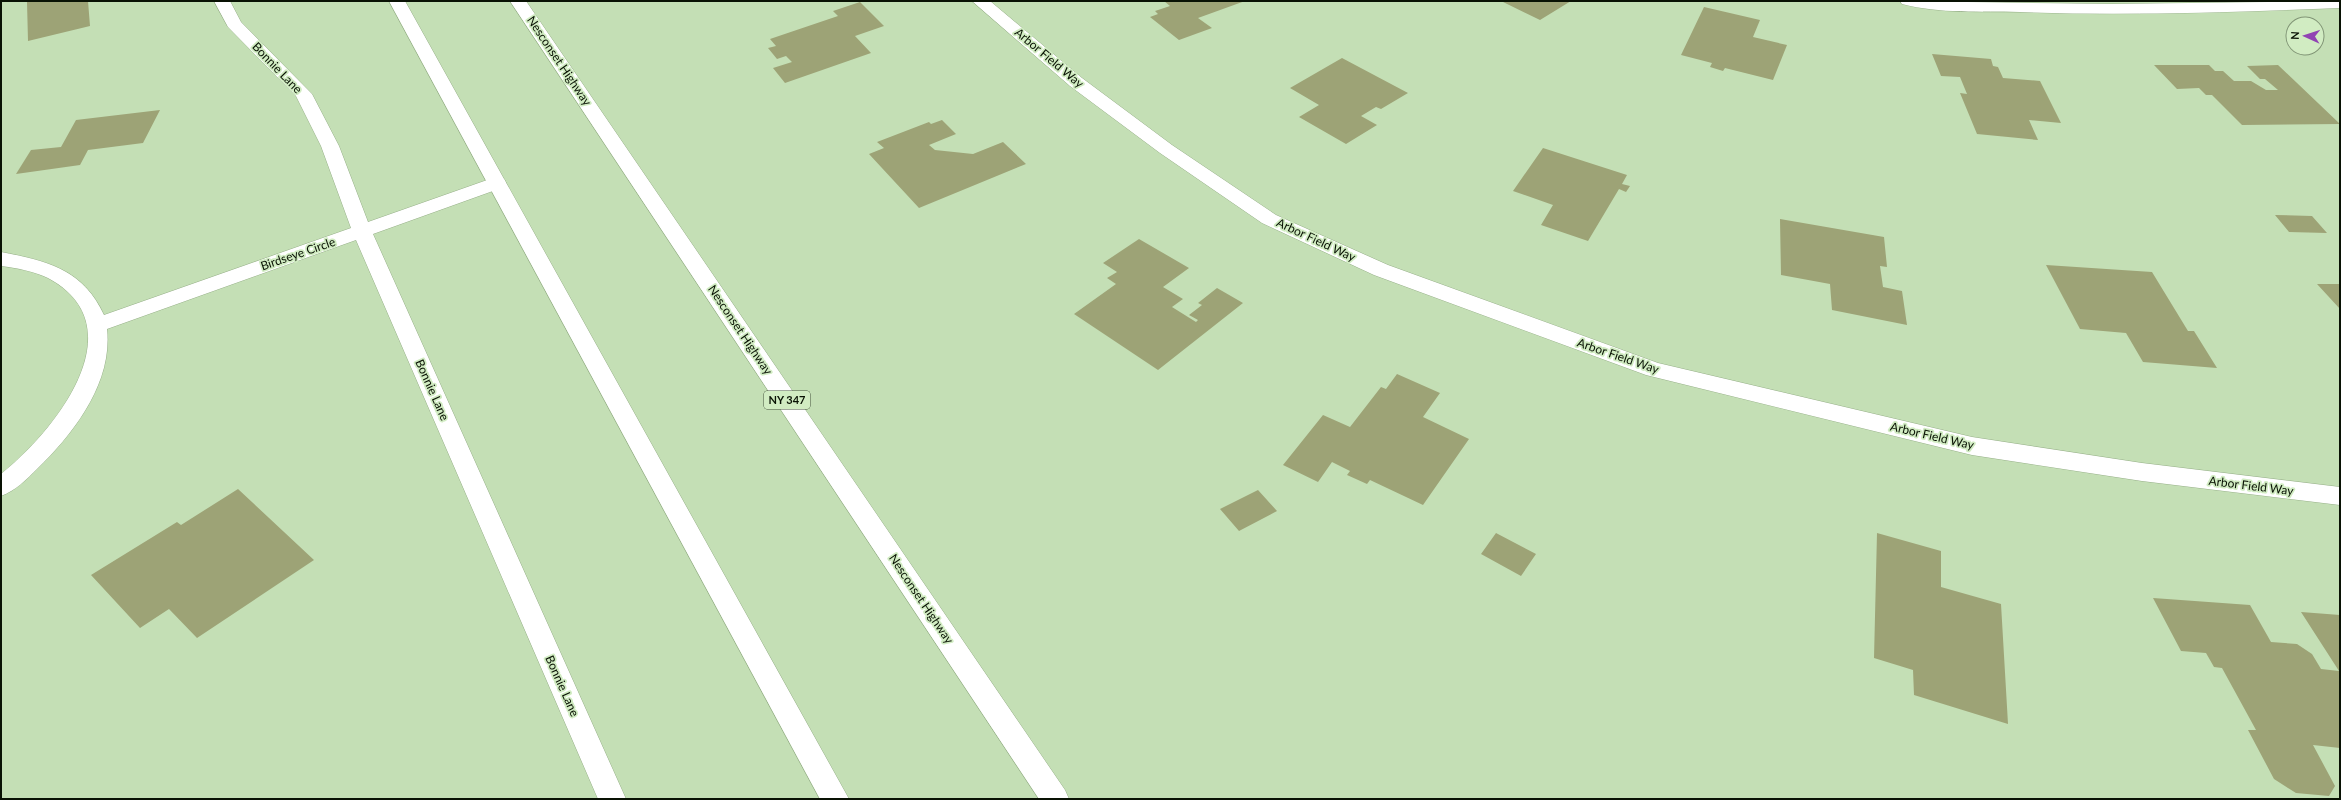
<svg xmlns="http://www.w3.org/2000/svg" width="2341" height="800" font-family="Lato,sans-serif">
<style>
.building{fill:#9da376}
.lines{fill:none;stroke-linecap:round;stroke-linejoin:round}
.street-casing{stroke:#96af88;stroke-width:1}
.highway-casing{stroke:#96af88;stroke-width:1}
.street{fill:#fff;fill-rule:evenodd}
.highway{fill:#fff;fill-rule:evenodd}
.labels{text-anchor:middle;stroke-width:3.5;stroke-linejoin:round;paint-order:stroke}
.shield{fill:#d1ecc2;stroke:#45533d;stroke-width:1}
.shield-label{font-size:11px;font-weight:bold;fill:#091204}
.street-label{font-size:12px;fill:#091204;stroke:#d1ecc2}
</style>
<rect width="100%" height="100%" fill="#c4dfb5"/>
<!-- building -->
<path class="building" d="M 31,1 L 88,1 L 90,26 L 28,41 L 27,2 Z
M 1164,1 L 1245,1 L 1198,18 L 1212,28 L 1179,40 L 1150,17 L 1158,14 L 1155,11 L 1170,6 Z
M 1501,1 L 1571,1 L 1540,20 Z
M 860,2 L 884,26 L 855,36 L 871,53 L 785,83 L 773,68 L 792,62 L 786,56 L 777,59 L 768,48 L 776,46 L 770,39 L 838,16 L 833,11 Z
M 1704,7 L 1760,20 L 1753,37 L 1787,45 L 1773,80 L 1725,68 L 1723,71 L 1710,67 L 1712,63 L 1681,55 Z
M 1932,54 L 1991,59 L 1993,66 L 1998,67 L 2003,78 L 2040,81 L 2061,123 L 2029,120 L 2038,140 L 1977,134 L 1960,93 L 1967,94 L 1960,77 L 1941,76 Z
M 1342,58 L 1408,93 L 1381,109 L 1376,107 L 1361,116 L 1377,125 L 1346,144 L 1299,117 L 1319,105 L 1290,88 Z
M 2154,65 L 2209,65 L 2215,71 L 2223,71 L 2234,81 L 2251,81 L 2266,90 L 2278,90 L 2265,79 L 2260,79 L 2247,66 L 2278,65 L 2340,124 L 2242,125 L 2212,95 L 2206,95 L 2199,88 L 2177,89 Z
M 160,110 L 143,143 L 88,150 L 80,165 L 16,174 L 31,150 L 61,147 L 76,120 Z
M 942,120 L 956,134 L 929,145 L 935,150 L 973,154 L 1003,142 L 1026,164 L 919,208 L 869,154 L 884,148 L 877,142 L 929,122 L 931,124 Z
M 1543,148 L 1627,175 L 1622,184 L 1630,186 L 1626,192 L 1619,189 L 1588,241 L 1541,225 L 1553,205 L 1513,191 Z
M 2275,215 L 2312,216 L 2327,233 L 2289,232 Z
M 1780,219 L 1884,237 L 1887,267 L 1880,266 L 1883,287 L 1902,291 L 1907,325 L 1832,310 L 1830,284 L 1781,275 Z
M 1139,239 L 1189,268 L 1163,287 L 1183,299 L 1172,307 L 1196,322 L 1198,320 L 1189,315 L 1202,305 L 1198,303 L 1217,288 L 1243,303 L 1158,370 L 1074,314 L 1116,284 L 1107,278 L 1117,272 L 1103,263 Z
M 2046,265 L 2152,272 L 2188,331 L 2194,331 L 2217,368 L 2143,362 L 2126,333 L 2080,329 Z
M 2317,284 L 2340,284 L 2340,309 Z
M 1397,374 L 1440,393 L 1423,417 L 1469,439 L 1423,505 L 1370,480 L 1367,484 L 1347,475 L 1350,471 L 1332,462 L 1318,482 L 1283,465 L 1323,415 L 1350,427 L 1381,387 L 1386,389 Z
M 238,489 L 314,560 L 197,638 L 169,609 L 140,628 L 91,575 L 177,522 L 181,525 Z
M 1258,490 L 1277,511 L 1239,531 L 1220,509 Z
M 1496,533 L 1536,554 L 1521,576 L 1481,554 Z
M 1877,533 L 1941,551 L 1941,587 L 2001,604 L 2008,724 L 1914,695 L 1913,670 L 1874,658 Z
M 2153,598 L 2250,605 L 2271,642 L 2297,644 L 2312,654 L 2321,669 L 2339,671 L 2301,612 L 2340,615 L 2340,748 L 2313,745 L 2335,786 L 2329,796 L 2296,793 L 2274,779 L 2248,730 L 2256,730 L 2222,668 L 2214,667 L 2206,653 L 2181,651 Z"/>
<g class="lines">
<!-- street casing -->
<g class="street-casing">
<path id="street" d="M 214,1 L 230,1 L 241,22 L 312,94 L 339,146 L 368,222 L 490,179 L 497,177 L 504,179 L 506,183 L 504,187 L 373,234 L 626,799 L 598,799 L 356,240 L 107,329 C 113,383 73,434 37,469 C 27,479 15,491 1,496 L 1,474 C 54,432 139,327 48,278 C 33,271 17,268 1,266 L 1,252 C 47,261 83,269 104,315 L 351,228 L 321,146 L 296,96 L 228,27 Z
M 972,1 L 990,1 L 1082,78 L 1172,145 L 1276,215 L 1388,265 L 1658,363 L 1972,437 L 2142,463 L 2340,487 L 2340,505 L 2142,481 L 1972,455 L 1646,375 L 1374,275 L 1262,223 L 1160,153 L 1070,86 Z
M 1900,1 L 2111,4 L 2340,1 L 2340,8 C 2233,12 2126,16 2020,12 C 1981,11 1940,14 1902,4 Z"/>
</g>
<!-- highway casing -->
<g class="highway-casing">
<path id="highway" d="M 389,1 L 405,1 L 849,799 L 820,799 Z
M 510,1 L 526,1 L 1065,790 L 1069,799 L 1039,799 Z"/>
</g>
<!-- street -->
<use href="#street" class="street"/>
<!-- highway -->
<use href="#highway" class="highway"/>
</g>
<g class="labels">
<!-- shield labels -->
<rect class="shield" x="764" y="391" width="46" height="18" rx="3"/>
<g class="shield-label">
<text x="787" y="404">NY 347</text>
</g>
<!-- street labels -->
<g class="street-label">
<text transform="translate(1049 58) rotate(40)" y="4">Arbor Field Way</text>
<text transform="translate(559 61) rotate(56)" y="4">Nesconset Highway</text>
<text transform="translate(277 68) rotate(46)" y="4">Bonnie Lane</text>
<text transform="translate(1316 240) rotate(25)" y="4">Arbor Field Way</text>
<text transform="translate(298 254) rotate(-19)" y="4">Birdseye Circle</text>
<text transform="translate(740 330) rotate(56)" y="4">Nesconset Highway</text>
<text transform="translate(1618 356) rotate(19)" y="4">Arbor Field Way</text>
<text transform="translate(432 390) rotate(66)" y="4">Bonnie Lane</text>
<text transform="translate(1932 436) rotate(13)" y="4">Arbor Field Way</text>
<text transform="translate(2251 486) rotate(7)" y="4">Arbor Field Way</text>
<text transform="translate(921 599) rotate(56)" y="4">Nesconset Highway</text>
<text transform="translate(562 686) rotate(66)" y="4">Bonnie Lane</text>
</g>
</g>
<!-- border -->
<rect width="2341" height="800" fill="none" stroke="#091204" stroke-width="4"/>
<!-- north arrow -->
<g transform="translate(2305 36) rotate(273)"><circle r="19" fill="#d1ecc2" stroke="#819576"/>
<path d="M0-3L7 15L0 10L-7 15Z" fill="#9143b3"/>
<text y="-6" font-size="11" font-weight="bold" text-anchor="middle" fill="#091204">N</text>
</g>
</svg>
